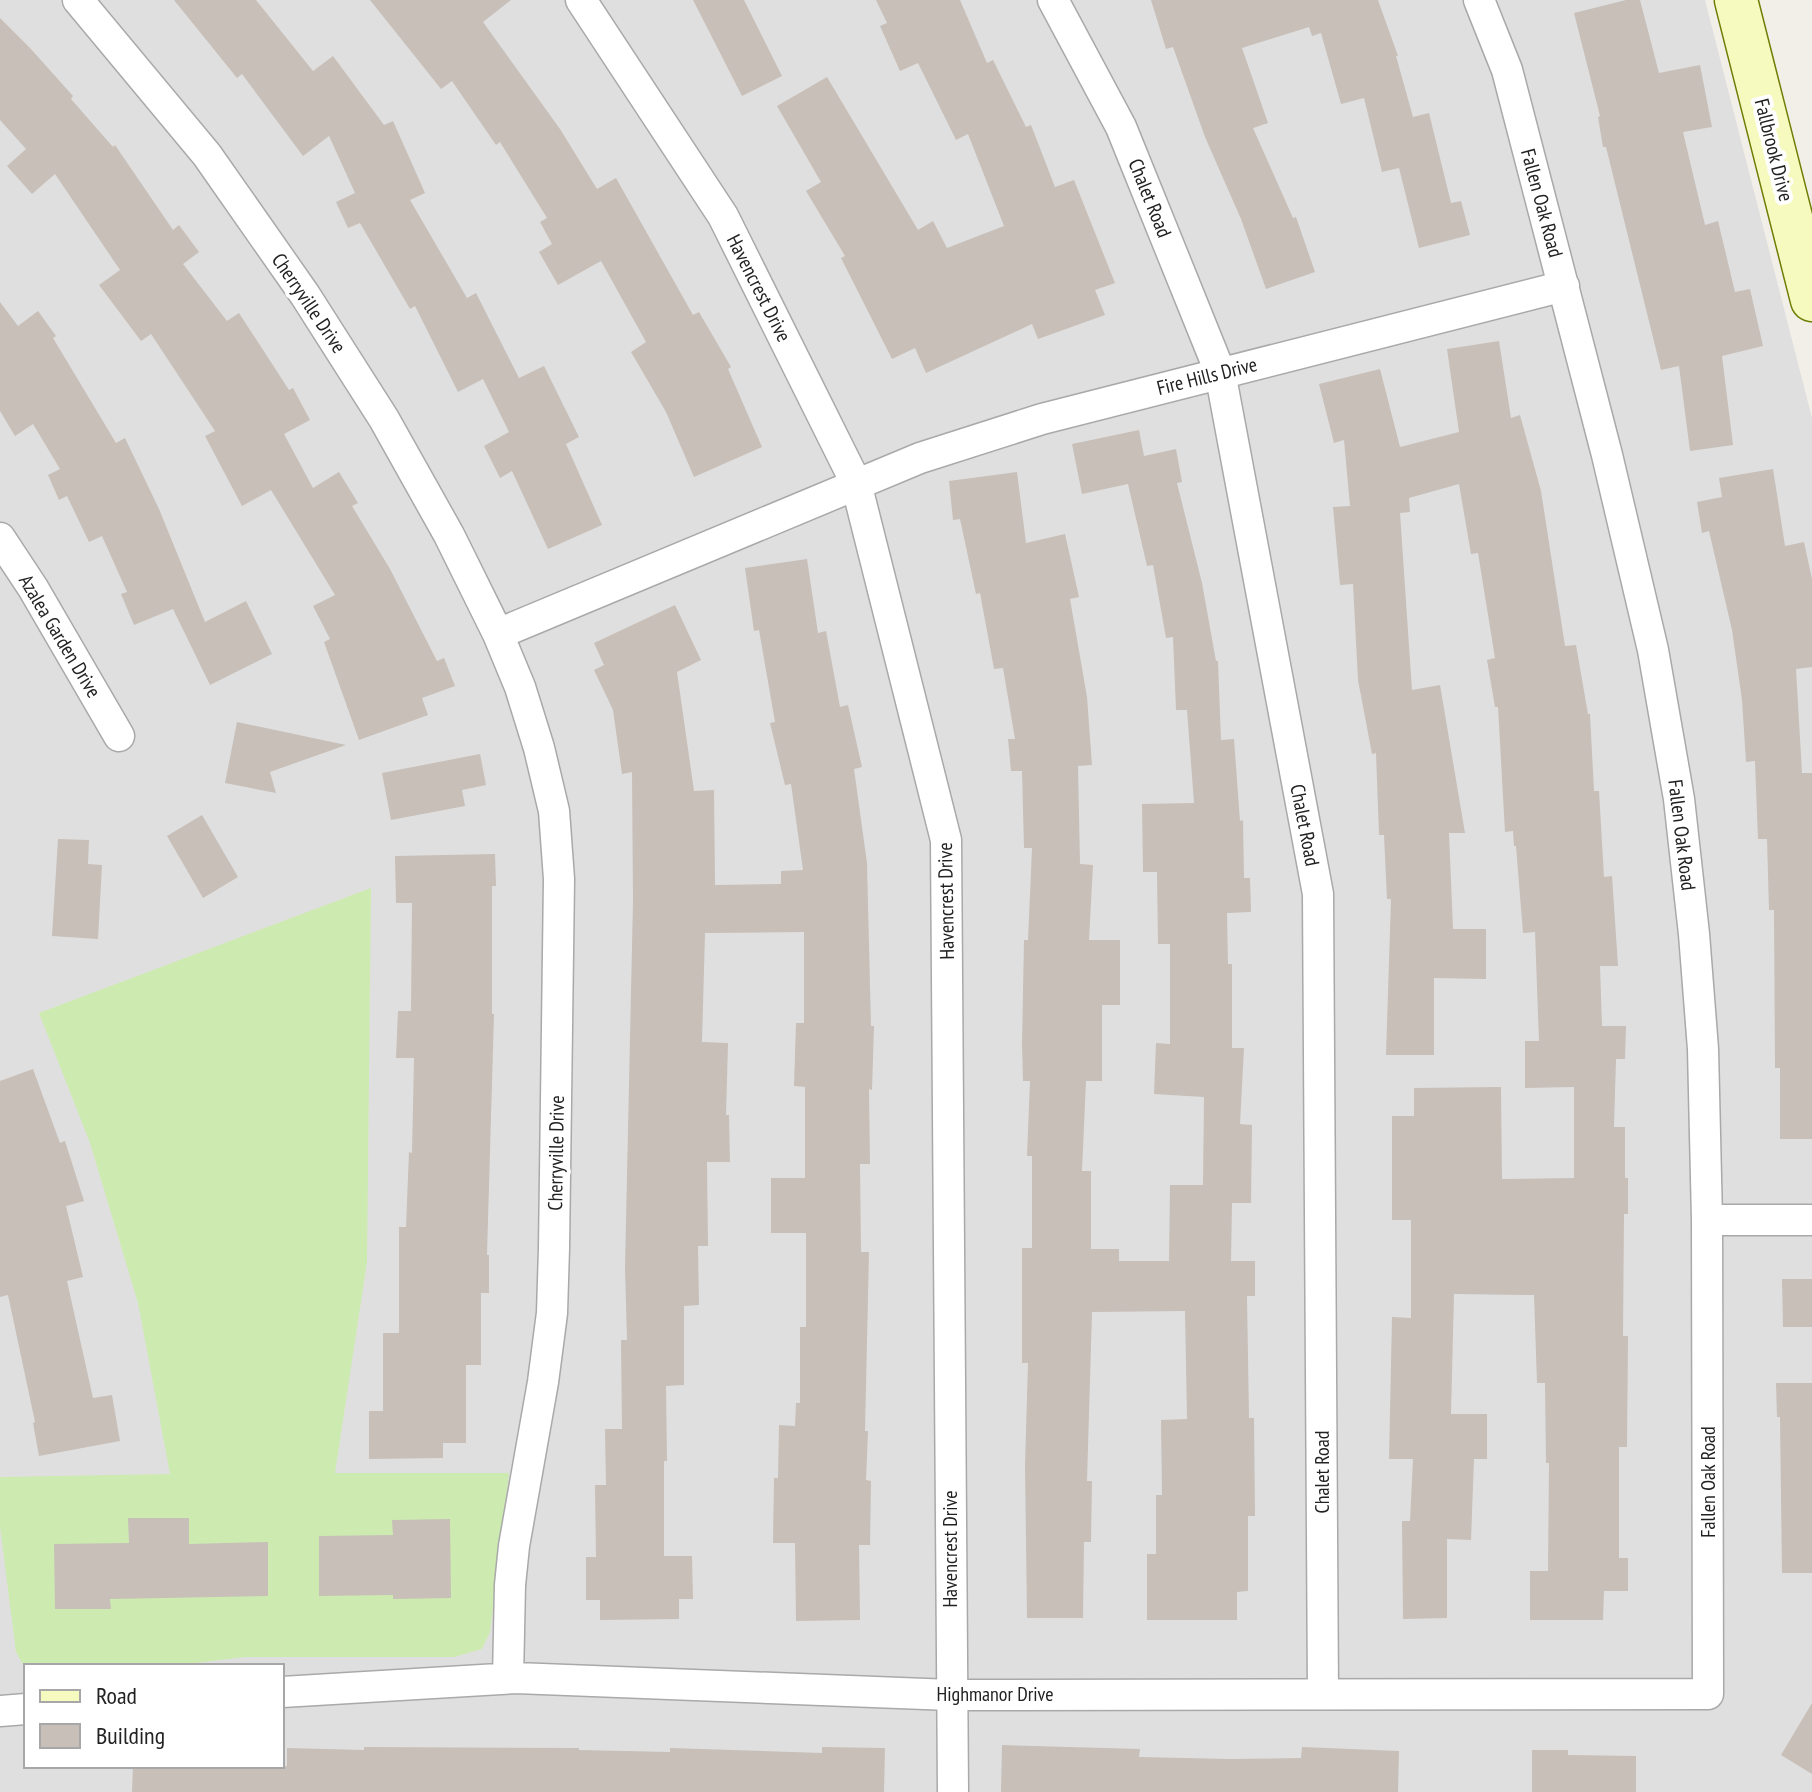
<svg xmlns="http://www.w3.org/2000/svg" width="1812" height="1792" font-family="'PT Sans Narrow',sans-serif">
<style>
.residential{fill:#e0dfdf;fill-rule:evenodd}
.grass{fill:#cdebb0}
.building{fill:#c7bfb8}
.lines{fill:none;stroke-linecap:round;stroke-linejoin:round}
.street-casing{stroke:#a9a9a9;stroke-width:33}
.secondary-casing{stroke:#707d05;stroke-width:45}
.street{stroke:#fff;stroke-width:30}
.secondary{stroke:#f7fabf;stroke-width:42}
.labels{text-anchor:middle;stroke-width:8;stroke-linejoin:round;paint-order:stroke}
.street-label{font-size:20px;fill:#222;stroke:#fff}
</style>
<rect width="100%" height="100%" fill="#f2efe9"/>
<!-- residential -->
<path class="residential" d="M 0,0 L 1705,0 L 1812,418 L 1812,1792 L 0,1792 ZM 26,1666 L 282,1666 L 282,1766 L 26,1766 Z"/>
<!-- grass -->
<path class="grass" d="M 371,888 L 367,1262 L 335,1473 L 509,1473 L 490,1632 L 482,1649 L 454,1657 L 245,1657 L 171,1666 L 26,1666 L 26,1670 L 16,1652 L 0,1527 L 0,1477 L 170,1474 L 138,1303 L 90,1143 L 39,1013 Z"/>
<!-- building -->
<path class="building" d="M 174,0 L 256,0 L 313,71 L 333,56 L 384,125 L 393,121 L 425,193 L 410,200 L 467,298 L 476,293 L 519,378 L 544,366 L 579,437 L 566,444 L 602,525 L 548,549 L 512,471 L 500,478 L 484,446 L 509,432 L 483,379 L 458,392 L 415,306 L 410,309 L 360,223 L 348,228 L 336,202 L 355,193 L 329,136 L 303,156 L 242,74 L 237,78 Z
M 370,0 L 511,0 L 483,22 L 560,129 L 597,189 L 616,178 L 693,315 L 699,312 L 731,367 L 728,369 L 762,447 L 694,477 L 666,412 L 631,352 L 646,342 L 601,261 L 558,285 L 539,252 L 552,244 L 540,222 L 547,218 L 500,142 L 496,145 L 452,81 L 441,89 Z
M 693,0 L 744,0 L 782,76 L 742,96 Z
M 876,0 L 960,0 L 987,63 L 993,60 L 1026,127 L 1031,125 L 1055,187 L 1074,180 L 1115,283 L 1095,290 L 1105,315 L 1038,339 L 1032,324 L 926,373 L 915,348 L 892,359 L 841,258 L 845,256 L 806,191 L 821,182 L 777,106 L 827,77 L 918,230 L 933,221 L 947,248 L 1004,226 L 968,134 L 956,140 L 918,63 L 900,71 L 880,26 L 887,23 Z
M 1151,0 L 1378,0 L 1398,56 L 1396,56 L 1413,117 L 1429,113 L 1451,203 L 1461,201 L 1470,235 L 1419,248 L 1399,168 L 1382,172 L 1364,98 L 1341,104 L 1321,33 L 1312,36 L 1309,27 L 1242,48 L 1268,123 L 1253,128 L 1293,218 L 1296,217 L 1315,272 L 1266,289 L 1241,219 L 1205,137 L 1173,47 L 1166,49 Z
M 1626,0 L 1640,0 L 1659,73 L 1700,65 L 1712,127 L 1683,132 L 1705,225 L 1718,221 L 1735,292 L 1750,289 L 1763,346 L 1722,356 L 1733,445 L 1690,451 L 1679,366 L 1661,370 L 1606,147 L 1603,147 L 1598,117 L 1600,116 L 1574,13 Z
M 0,18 L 30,48 L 73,96 L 71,99 L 113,147 L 115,145 L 173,230 L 179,225 L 199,252 L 183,264 L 227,321 L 239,313 L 289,390 L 293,388 L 310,420 L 284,434 L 313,488 L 339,472 L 358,503 L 352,506 L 390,569 L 437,661 L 444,658 L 455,686 L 422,698 L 428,715 L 359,740 L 324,642 L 330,639 L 313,606 L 335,595 L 271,490 L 242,506 L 205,436 L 215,431 L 151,334 L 141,341 L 99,285 L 120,270 L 55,174 L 32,194 L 7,166 L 26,149 L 0,120 Z
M 0,302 L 18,326 L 38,311 L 56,336 L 53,338 L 116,443 L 125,438 L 159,509 L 205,622 L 246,601 L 272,654 L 210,685 L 173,609 L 134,625 L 121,594 L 127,592 L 102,536 L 89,542 L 67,496 L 59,500 L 48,475 L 60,469 L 33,424 L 15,436 L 0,411 Z
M 1499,341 L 1511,418 L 1520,415 L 1541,491 L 1565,646 L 1576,645 L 1588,714 L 1590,714 L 1594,791 L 1599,791 L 1604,877 L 1612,876 L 1618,966 L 1600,966 L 1602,1026 L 1626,1026 L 1625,1059 L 1616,1059 L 1614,1127 L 1625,1127 L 1625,1178 L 1628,1178 L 1628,1214 L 1624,1214 L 1623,1336 L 1628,1336 L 1627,1447 L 1619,1447 L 1619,1558 L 1628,1558 L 1628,1591 L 1604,1591 L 1603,1620 L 1530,1620 L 1530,1571 L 1548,1571 L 1549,1463 L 1546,1463 L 1545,1383 L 1537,1383 L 1534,1295 L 1454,1294 L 1451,1414 L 1487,1414 L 1487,1459 L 1474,1459 L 1471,1540 L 1447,1539 L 1447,1618 L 1403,1619 L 1402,1521 L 1410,1521 L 1413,1459 L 1389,1459 L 1392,1317 L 1411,1318 L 1411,1220 L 1392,1220 L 1392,1116 L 1414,1116 L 1414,1088 L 1501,1087 L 1502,1179 L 1574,1178 L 1574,1087 L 1525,1088 L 1525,1041 L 1539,1041 L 1535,932 L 1523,933 L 1516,846 L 1514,846 L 1513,831 L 1505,832 L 1498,707 L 1495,707 L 1487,660 L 1495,658 L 1478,553 L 1471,554 L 1459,484 L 1409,498 L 1410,512 L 1400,513 L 1412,690 L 1440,685 L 1465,833 L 1449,833 L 1453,929 L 1486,929 L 1486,979 L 1434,978 L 1434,1055 L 1386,1055 L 1391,899 L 1387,899 L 1384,835 L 1379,835 L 1376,753 L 1372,754 L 1358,680 L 1353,584 L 1340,585 L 1333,507 L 1350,506 L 1344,440 L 1334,443 L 1319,384 L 1380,369 L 1400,447 L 1459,432 L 1447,349 Z
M 1139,430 L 1144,456 L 1176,449 L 1182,482 L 1177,483 L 1202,583 L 1216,661 L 1218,661 L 1221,740 L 1234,739 L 1240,821 L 1243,820 L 1244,878 L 1250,878 L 1251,912 L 1227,913 L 1228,964 L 1232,964 L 1232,1048 L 1244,1048 L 1240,1124 L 1252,1125 L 1251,1203 L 1232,1203 L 1231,1261 L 1255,1261 L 1255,1296 L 1247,1296 L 1249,1418 L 1254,1418 L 1255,1516 L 1248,1516 L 1248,1591 L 1237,1592 L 1237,1620 L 1147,1620 L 1147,1554 L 1156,1554 L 1156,1495 L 1162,1495 L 1161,1420 L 1187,1419 L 1185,1311 L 1092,1312 L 1087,1481 L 1092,1481 L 1091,1542 L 1084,1542 L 1083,1618 L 1027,1618 L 1025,1465 L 1028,1363 L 1022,1363 L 1022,1248 L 1032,1248 L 1032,1156 L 1027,1156 L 1030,1081 L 1023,1081 L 1022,1044 L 1024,940 L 1028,940 L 1032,848 L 1024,848 L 1022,771 L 1011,771 L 1008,739 L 1015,739 L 1003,668 L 994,669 L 980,593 L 976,594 L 960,519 L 953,520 L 949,481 L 1017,472 L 1026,543 L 1065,534 L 1079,597 L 1070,599 L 1087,697 L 1092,765 L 1078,766 L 1080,864 L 1093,865 L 1089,940 L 1120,940 L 1120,1005 L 1102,1005 L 1102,1081 L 1086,1081 L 1082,1171 L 1091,1171 L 1091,1249 L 1119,1249 L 1119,1261 L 1169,1261 L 1170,1185 L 1203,1185 L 1204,1097 L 1154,1094 L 1156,1043 L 1170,1044 L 1170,944 L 1158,944 L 1157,872 L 1143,872 L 1142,804 L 1194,803 L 1187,710 L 1176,710 L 1173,637 L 1166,638 L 1153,565 L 1147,566 L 1128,484 L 1082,494 L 1072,444 Z
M 1773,469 L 1785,546 L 1804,542 L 1812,579 L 1812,667 L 1796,669 L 1802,773 L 1812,773 L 1812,1139 L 1780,1139 L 1780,1068 L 1775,1068 L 1774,910 L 1769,910 L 1767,839 L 1758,839 L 1755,761 L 1746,762 L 1742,700 L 1732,630 L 1709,531 L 1702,533 L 1697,502 L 1722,497 L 1719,478 Z
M 807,559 L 818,633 L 826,631 L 840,707 L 848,705 L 862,767 L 854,769 L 867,863 L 871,1026 L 874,1026 L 872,1090 L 869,1089 L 870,1164 L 860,1164 L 861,1252 L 869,1252 L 865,1431 L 868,1431 L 866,1480 L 871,1481 L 870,1545 L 859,1545 L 860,1620 L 796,1621 L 795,1543 L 773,1543 L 774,1478 L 778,1478 L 779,1425 L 795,1426 L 796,1403 L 800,1403 L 800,1327 L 806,1327 L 806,1233 L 771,1233 L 771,1178 L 805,1178 L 805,1087 L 794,1086 L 796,1023 L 804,1023 L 804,932 L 705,933 L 702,1042 L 728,1043 L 726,1115 L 729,1115 L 730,1162 L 707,1162 L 708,1246 L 698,1246 L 699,1305 L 684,1306 L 684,1385 L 666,1386 L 667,1461 L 664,1461 L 664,1556 L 692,1556 L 693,1599 L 679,1599 L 679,1619 L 600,1620 L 600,1600 L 586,1600 L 586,1557 L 596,1557 L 595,1485 L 606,1485 L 605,1429 L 622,1429 L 621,1340 L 627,1340 L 625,1267 L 633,901 L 632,772 L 622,774 L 613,710 L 594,670 L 604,665 L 594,643 L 675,605 L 701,660 L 677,672 L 694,791 L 714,790 L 715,885 L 781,884 L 781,871 L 803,870 L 791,784 L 785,785 L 770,723 L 775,722 L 759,630 L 754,631 L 745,568 Z
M 237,722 L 346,745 L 270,772 L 276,793 L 225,783 Z
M 480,754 L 486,785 L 462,790 L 465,806 L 391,820 L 382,773 Z
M 202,815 L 238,877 L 203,898 L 167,836 Z
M 58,839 L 89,840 L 88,864 L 102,865 L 98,939 L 52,936 Z
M 495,854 L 496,886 L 492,886 L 492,1014 L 494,1014 L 487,1255 L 489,1255 L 489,1293 L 481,1293 L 481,1365 L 466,1365 L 466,1443 L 443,1443 L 443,1458 L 369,1459 L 369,1411 L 383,1411 L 383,1333 L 399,1333 L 399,1227 L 406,1227 L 409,1152 L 412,1153 L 414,1058 L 396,1058 L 398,1011 L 411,1011 L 412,903 L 396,903 L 395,856 Z
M 33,1069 L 60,1143 L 65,1141 L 84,1201 L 66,1206 L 83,1277 L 67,1281 L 93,1398 L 112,1395 L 120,1441 L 39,1456 L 33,1423 L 35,1422 L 8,1295 L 0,1297 L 0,1081 Z
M 1782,1279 L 1812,1279 L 1812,1327 L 1783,1327 Z
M 1776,1383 L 1812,1383 L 1812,1573 L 1782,1573 L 1780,1417 L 1777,1417 Z
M 128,1518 L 189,1518 L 189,1544 L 268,1542 L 268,1596 L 110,1599 L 111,1609 L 55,1609 L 54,1544 L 129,1543 Z
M 450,1519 L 451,1598 L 393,1599 L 393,1595 L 319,1596 L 319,1536 L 393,1535 L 392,1520 Z
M 1812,1703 L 1812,1774 L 1781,1755 Z
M 1002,1745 L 1140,1749 L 1139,1757 L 1230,1759 L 1301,1758 L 1302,1747 L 1399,1751 L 1398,1792 L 1001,1792 Z
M 364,1747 L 579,1748 L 579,1750 L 670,1752 L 670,1748 L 822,1753 L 822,1747 L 885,1748 L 884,1792 L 132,1792 L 133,1766 L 287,1766 L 287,1748 L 364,1750 Z
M 1532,1750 L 1568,1750 L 1568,1755 L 1636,1756 L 1636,1792 L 1532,1792 Z"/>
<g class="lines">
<!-- street casing -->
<g class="street-casing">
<path id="street" d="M 78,0 L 207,155 L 305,295 L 384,419 L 449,535 L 498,634 L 520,687 L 539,748 L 554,811 L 559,879 L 554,1248 L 552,1313 L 543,1382 L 514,1546 L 510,1585 L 508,1678
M 581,0 L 723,216 L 856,483 L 946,840 L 953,1792
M 1053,0 L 1121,127 L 1220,372 L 1318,894 L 1323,1693
M 0,538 L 33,588 L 119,736
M 498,634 L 920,458 L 1042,419 L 1564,286
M 1707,1220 L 1812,1220
M 282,1692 L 516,1678 L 951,1695 L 1708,1694 L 1707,1220 L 1703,1049 L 1694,934 L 1679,799 L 1653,650 L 1607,455 L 1507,70 L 1479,0
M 0,1711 L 26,1709"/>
</g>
<!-- secondary casing -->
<g class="secondary-casing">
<path id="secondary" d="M 1736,0 L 1812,300"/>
</g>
<!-- street -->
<use href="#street" class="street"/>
<!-- secondary -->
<use href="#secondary" class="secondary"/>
</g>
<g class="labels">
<!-- street labels -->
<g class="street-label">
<text transform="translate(1774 150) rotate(76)" y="7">Fallbrook Drive</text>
<text transform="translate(1150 198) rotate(68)" y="7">Chalet Road</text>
<text transform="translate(1542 203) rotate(75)" y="7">Fallen Oak Road</text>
<text transform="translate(759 288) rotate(63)" y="7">Havencrest Drive</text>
<text transform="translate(309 303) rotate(56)" y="7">Cherryville Drive</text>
<text transform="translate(1207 376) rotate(-14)" y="7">Fire Hills Drive</text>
<text transform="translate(60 636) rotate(59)" y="7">Azalea Garden Drive</text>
<text transform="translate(1305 825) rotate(79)" y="7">Chalet Road</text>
<text transform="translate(1682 835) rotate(83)" y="7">Fallen Oak Road</text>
<text transform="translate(946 901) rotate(-91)" y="7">Havencrest Drive</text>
<text transform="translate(556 1153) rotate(-89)" y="7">Cherryville Drive</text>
<text transform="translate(1322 1472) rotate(-90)" y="7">Chalet Road</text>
<text transform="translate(1708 1482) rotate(-90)" y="7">Fallen Oak Road</text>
<text transform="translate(950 1549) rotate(-90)" y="7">Havencrest Drive</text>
<text x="995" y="1701">Highmanor Drive</text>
</g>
</g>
<!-- legend -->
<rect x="24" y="1664" width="260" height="104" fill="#ffffff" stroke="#a7a7a7" stroke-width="2"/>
<rect x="40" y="1690" width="40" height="12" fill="#f7fabf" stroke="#a7a7a7" stroke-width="2"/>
<text x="96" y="1704" font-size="24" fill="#222222">Road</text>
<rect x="40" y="1724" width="40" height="24" fill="#c7bfb8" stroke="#a7a7a7" stroke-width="2"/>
<text x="96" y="1744" font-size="24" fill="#222222">Building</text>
</svg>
